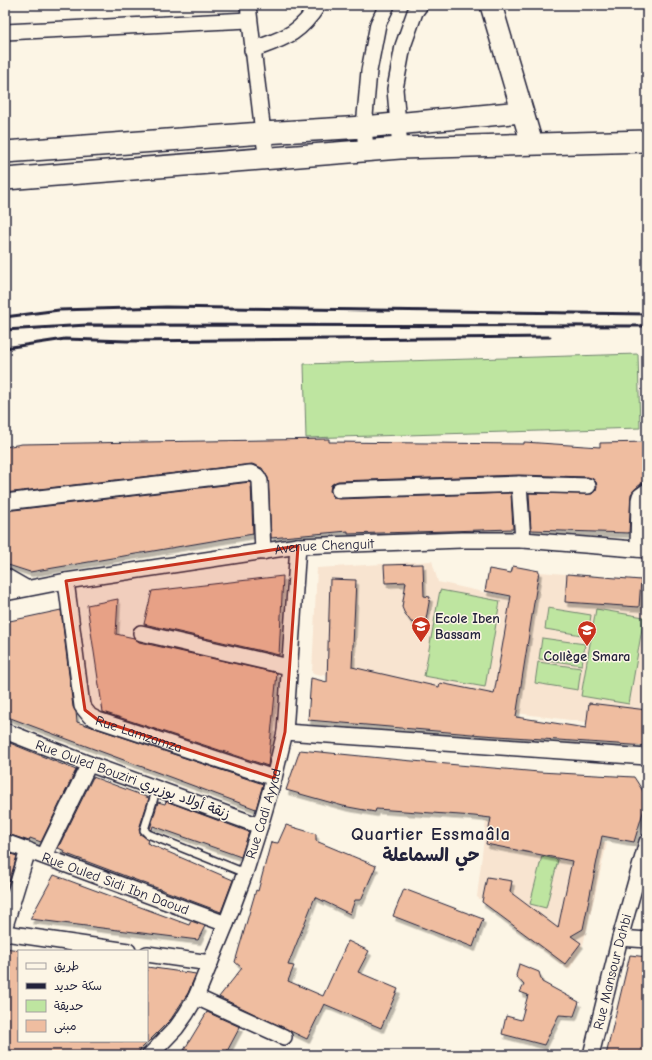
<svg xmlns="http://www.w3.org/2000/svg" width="652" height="1060" font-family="'Comic Neue','Playpen Sans Arabic',sans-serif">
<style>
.built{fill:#f8e4d0}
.green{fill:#bee5a0;stroke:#70846e}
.building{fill:#efbda0;stroke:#22223b;filter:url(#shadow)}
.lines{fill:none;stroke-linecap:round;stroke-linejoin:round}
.lane-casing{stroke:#22223b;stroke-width:10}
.street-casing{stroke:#22223b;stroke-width:18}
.secondary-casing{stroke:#22223b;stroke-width:24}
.lane{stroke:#fcf5e5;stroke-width:7}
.street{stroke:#fcf5e5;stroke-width:15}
.secondary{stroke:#fcf5e5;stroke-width:21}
.rail{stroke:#22223b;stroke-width:3}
.marked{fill:#c8321e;fill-opacity:0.2;stroke:#c8321e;stroke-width:3;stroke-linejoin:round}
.labels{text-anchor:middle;stroke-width:3;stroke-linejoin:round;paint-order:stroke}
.street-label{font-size:14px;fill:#22223b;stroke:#fcf5e5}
.poi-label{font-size:14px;font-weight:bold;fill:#22223b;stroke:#fcf5e5;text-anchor:start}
.district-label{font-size:18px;font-weight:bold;letter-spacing:1px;fill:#22223b;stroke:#fcf5e5}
</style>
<defs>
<filter id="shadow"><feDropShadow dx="2.5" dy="4.5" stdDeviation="0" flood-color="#0004"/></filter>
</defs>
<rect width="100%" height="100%" fill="#fcf5e5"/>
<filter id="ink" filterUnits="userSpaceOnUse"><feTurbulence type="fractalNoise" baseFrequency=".025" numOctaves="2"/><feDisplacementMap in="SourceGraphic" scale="8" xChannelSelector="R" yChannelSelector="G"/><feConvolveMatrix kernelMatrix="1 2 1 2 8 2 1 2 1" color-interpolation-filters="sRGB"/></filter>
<g filter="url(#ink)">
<!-- built -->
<path class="built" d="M 432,561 L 438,582 L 510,598 L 509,608 L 532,612 L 539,572 L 647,580 L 647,730 L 516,713 L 312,673 L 317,568 Z
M 486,821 L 607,843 L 583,945 L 569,970 L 477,897 Z"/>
<!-- green -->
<path class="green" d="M 638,354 L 640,428 L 306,438 L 304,364 Z
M 440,590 L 500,601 L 485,687 L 424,676 Z
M 548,608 L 591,615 L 588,636 L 545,629 Z
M 596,609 L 644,617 L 629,704 L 581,696 Z
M 542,638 L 585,644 L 582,665 L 539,659 Z
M 538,662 L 581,668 L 578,690 L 535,683 Z
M 542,856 L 558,860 L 546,908 L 530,904 Z"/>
<!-- building -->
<path class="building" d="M 329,439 L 329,442 L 524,444 L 524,442 L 600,447 L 600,443 L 647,442 L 647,482 L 642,483 L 635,489 L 631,494 L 629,533 L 531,530 L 529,493 L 592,494 L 596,490 L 597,486 L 596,482 L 593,479 L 588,477 L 519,475 L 338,481 L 334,483 L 331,485 L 330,491 L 332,495 L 334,498 L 339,499 L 511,493 L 513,529 L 348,534 L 348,531 L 271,538 L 268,478 L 262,468 L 252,464 L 5,493 L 5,447 L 22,444 Z
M 250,482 L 251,483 L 253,534 L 30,572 L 5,564 L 5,511 Z
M 423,564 L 424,596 L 430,597 L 425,625 L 411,622 L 404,612 L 402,607 L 406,582 L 385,583 L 384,565 Z
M 513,566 L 539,571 L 516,717 L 586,728 L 589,703 L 647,710 L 647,746 L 483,735 L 308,720 L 311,678 L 327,682 L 330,579 L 356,580 L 352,667 L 439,687 L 440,683 L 494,694 L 511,596 L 485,591 L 489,569 L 511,573 Z
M 567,574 L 641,580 L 639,607 L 565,602 Z
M 283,576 L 279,655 L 144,624 L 152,591 Z
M 118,599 L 116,634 L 134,638 L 139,642 L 277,673 L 268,766 L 103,712 L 87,605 Z
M 61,610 L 73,707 L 76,712 L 77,722 L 263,784 L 256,809 L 5,716 L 5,622 Z
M 5,741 L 76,770 L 41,842 L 30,838 L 29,841 L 5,833 Z
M 300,750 L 401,760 L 539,772 L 634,777 L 646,796 L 644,809 L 634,842 L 602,836 L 583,929 L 571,936 L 581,943 L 565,964 L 482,902 L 487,877 L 512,881 L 510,892 L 558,928 L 572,861 L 486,844 L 491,818 L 474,816 L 376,809 L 375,812 L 343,806 L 286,790 Z
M 93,777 L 149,798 L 139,829 L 140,834 L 148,839 L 147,843 L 233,880 L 221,912 L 64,853 L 65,851 L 58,848 Z
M 166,801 L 249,832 L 241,857 L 153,826 L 152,830 L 151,830 L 150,829 L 158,802 L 165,804 Z
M 286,825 L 316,834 L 316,841 L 376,866 L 361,900 L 355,900 L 350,914 L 315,897 L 288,965 L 294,966 L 288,981 L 323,996 L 348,941 L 369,951 L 358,972 L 398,989 L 381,1028 L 324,1004 L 307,1039 L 219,997 L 242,968 L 235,962 L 256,890 L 258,891 L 271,842 L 278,843 Z
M 5,852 L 17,856 L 5,895 Z
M 54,875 L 189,925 L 191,921 L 205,926 L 198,940 L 30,919 Z
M 404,889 L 483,919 L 473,947 L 393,916 Z
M 5,948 L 19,950 L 19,1041 L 147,1041 L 147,967 L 196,974 L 188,993 L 171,1019 L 135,1055 L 5,1055 Z
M 630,955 L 647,957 L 647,1055 L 606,1055 Z
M 519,964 L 539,972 L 542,982 L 579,1002 L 574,1016 L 559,1015 L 544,1045 L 502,1034 L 506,1016 L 521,1020 L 528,995 L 520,992 L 524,985 L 516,976 Z
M 207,1012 L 240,1027 L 225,1055 L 181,1055 Z"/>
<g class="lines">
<!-- lane casing -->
<g class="lane-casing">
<path id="lane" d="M 157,788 L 144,830 L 148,834 L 245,873"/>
</g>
<!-- street casing -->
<g class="street-casing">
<g id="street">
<path d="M 248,5 L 263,133 L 267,159"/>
<path d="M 5,32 L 249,20"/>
<path d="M 252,50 C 284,38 299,35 318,5"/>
<path d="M 400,148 L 395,89 L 403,46 L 415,12 L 420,5"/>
<path d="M 366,150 L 364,127 L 369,71 L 378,24 L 387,5"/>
<path d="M 519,484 L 523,540"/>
<path d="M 339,490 L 519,484 L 588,486"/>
<path d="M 5,502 L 250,473 C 256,474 258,476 260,481 L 263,552"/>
<path d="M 638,549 L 639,500 L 640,496 L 647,491"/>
<path d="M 5,576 L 26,588"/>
<path id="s1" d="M 66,581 L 82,706 L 90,716 L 98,720 L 274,778"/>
<path id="s2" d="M 5,593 L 66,581 L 298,546 L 462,540 L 523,540 L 647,550"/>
<path d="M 141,633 L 289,667"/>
<path d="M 5,731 L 89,764 L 260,826"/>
<path d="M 285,732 L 647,757"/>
<path id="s3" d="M 5,842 L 226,924"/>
<path d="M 44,856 L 89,764"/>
<path d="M 5,926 L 28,850"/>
<path d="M 5,933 L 128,951"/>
<path d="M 620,938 L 647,940"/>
<path d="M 147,954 L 210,963"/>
<path d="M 196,997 L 284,1037"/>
<path id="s4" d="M 150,1055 L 176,1028 L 186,1014 L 196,997 L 226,924 L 245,873 L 260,826 L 274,778 L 285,732 L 298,546"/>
<path id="s5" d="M 591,1055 L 620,938 L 647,842"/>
</g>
</g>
<!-- secondary casing -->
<g class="secondary-casing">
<path id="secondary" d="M 491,5 L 532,144
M 5,152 L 263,133 L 364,127 L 522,112
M 5,179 L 400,148 L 647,141"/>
</g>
<!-- lane -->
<use href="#lane" class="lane"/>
<!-- street -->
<use href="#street" class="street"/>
<!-- secondary -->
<use href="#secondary" class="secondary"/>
<!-- rail -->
<path class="rail" d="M 5,317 L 59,310 L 166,307 L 647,314
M 5,330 L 87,325 L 647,326
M 5,348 L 65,339 L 127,341 L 550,337"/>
</g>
</g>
<!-- marked area -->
<path class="marked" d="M 298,546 L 285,732 L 274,778 L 98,720 L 85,710 L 66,581 Z"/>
<!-- icons -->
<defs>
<g id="school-pin" transform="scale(1)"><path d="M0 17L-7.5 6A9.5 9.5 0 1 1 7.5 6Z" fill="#c8321e" stroke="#fcf5e5"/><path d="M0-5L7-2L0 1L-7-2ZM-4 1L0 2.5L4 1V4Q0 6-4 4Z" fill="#fff"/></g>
</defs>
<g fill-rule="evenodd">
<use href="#school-pin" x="421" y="626"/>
<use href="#school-pin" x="587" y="630"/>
</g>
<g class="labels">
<!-- street labels -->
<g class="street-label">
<text dy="5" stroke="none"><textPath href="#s2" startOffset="323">Avenue Chenguit</textPath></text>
<text dy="5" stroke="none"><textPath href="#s1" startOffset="191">Rue Lamzamza</textPath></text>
<text transform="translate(133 779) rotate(20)" y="5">Rue Ouled Bouziri زنقة أولاد بوزيري</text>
<text dy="5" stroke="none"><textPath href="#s4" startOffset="270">Rue Cadi Ayyad</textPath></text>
<text dy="5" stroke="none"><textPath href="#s3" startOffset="118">Rue Ouled Sidi Ibn Daoud</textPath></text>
<text dy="5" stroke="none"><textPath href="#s5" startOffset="86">Rue Mansour Dahbi</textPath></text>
</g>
<!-- poi labels -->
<g class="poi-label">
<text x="435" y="623">Ecole Iben<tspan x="435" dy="16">Bassam</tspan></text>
<text x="587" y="661" text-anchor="middle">Collège Smara</text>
</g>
<!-- district labels -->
<g class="district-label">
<text x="431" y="840">Quartier Essmaâla<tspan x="431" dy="21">حي السماعلة</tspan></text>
</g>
</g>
<!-- margin -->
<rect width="652" height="1060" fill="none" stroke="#fcf5e5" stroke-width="20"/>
<rect x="10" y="10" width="632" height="1040" fill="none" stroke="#22223b" stroke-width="1.5" filter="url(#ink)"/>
<!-- legend -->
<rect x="18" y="950" width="130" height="92" fill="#fcf5e5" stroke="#a5a1a1"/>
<rect x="26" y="963" width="20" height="6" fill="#fcf5e5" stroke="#a5a1a1"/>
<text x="54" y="970" font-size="12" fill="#22223b">طريق</text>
<rect x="26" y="983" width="20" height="6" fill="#22223b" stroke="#a5a1a1"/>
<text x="54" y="990" font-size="12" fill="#22223b">سكة حديد</text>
<rect x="26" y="1000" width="20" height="12" fill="#bee5a0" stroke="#a5a1a1"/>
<text x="54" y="1010" font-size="12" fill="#22223b">حديقة</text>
<rect x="26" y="1020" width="20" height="12" fill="#efbda0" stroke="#a5a1a1"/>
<text x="54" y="1030" font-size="12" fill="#22223b">مبنى</text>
</svg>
